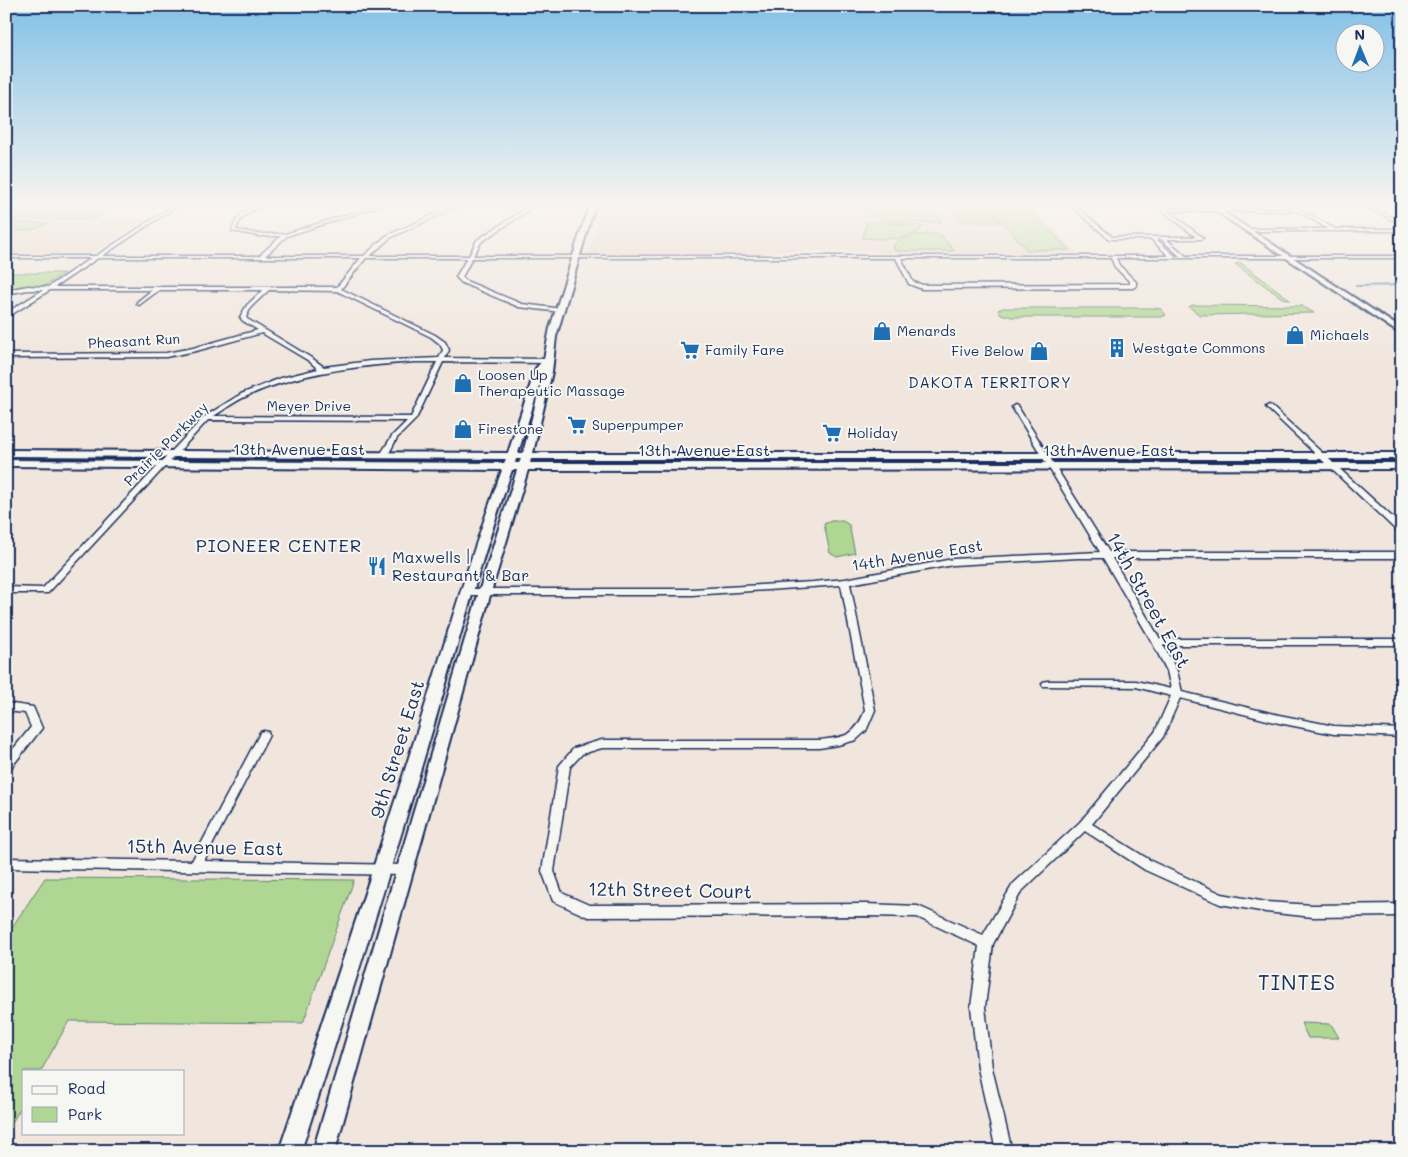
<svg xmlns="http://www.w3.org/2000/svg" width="1408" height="1157" font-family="Mali,sans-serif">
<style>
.built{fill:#e9d3c6}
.green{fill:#afd692;stroke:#658278}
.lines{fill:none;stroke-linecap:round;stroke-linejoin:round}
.stream{stroke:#5c93b0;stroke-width:2}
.street-casing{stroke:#1b2f5e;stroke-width:3}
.secondary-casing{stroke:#1b2f5e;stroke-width:4}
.street{fill:#f6f6f2;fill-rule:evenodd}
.secondary{fill:#f6f6f2;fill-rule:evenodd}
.labels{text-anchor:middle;stroke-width:4;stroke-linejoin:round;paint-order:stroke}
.far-poi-label{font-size:14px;fill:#1b2f5e;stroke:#f6f6f2;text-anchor:start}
.far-street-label{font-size:14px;fill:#1b2f5e;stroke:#f6f6f2}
.far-neighbourhood-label{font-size:15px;letter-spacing:1px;fill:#1b2f5e;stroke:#f6f6f2}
.street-label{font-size:16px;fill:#1b2f5e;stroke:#f6f6f2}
.poi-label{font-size:16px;fill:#1b2f5e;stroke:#f6f6f2;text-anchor:start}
.neighbourhood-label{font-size:18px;letter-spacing:1px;fill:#1b2f5e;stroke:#f6f6f2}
.near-street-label{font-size:19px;fill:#1b2f5e;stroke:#f6f6f2}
.near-neighbourhood-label{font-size:21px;letter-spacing:1px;fill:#1b2f5e;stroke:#f6f6f2}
</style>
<rect width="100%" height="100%" fill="#f0e6de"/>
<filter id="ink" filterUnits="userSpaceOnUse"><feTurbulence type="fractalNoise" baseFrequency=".02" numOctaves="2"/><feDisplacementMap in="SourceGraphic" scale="10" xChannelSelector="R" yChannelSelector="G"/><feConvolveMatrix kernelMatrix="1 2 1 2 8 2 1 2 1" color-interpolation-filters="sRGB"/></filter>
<g filter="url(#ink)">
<!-- built -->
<path class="built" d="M 602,204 L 1028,204 L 1078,253 L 876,253 L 875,251 L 779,251 L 761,254 L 588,254 Z
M 6,219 L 146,219 L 93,253 L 6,253 Z"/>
<!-- green -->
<path class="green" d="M 6,204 L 120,204 L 94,219 L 6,219 Z
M 848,204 L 940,204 L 941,206 L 931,206 L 942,222 C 923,222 876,227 865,210 L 855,210 L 850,204 Z
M 948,204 L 985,204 L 1001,222 L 962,222 Z
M 987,204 L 1024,204 L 1069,250 L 1027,250 Z
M 872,222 L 922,226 C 918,242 876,239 863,238 L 866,223 Z
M 6,223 L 49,223 C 35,231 22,231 6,231 Z
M 940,234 L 954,251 L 895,251 L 893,245 C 904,234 925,234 940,234 Z
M 1241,263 L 1288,298 L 1290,300 L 1282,298 L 1235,264 Z
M 6,273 L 64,273 L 44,286 L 6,289 Z
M 1192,305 L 1302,306 L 1314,313 L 1200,315 L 1189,307 Z
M 1003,308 L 1153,308 L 1161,309 L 1166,315 L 1162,317 L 1012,317 L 1001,314 L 998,310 Z
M 831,521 L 843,521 L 849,525 L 855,553 L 837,557 L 830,553 L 824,524 Z
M 45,878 L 354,880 L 303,1023 L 69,1021 L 41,1071 L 24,1071 L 24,1102 L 6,1133 L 6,936 Z
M 1301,1023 L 1331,1024 L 1339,1038 L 1308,1038 Z"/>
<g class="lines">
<!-- stream -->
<path class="stream" d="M 1356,286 L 1402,285"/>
<!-- street casing -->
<g class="street-casing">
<path id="street" d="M 176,204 L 180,204 L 102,256 L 259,256 L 281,236 L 259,236 L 232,231 C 236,215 252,202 269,204 C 255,210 240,213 236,230 L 259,234 L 285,234 L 381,204 L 386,204 L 287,236 L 265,256 L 364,256 L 386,236 L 458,204 L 463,204 L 390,238 L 370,256 L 469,256 L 477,240 L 527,208 L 530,204 L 534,204 L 529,210 L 481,242 L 473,256 L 1169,256 L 1151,239 L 1109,239 L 1069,204 L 1073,204 L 1112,237 L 1196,237 L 1154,204 L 1158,204 L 1165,209 L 1294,209 L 1287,204 L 1291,204 L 1335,229 L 1402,229 L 1402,231 L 1248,231 L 1246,229 L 1328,229 L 1299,211 L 1168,211 L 1203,238 L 1201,239 L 1166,239 L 1186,256 L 1402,256 L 1402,258 L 1116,258 L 1119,265 L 1136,282 L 1136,286 L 1133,288 L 922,289 L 909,284 L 896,258 L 472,258 L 462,277 L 466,281 L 522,304 L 563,309 L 564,310 L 561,312 L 519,307 L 462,283 L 456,277 L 467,258 L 366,258 L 341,289 L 435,335 L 445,342 L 449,350 L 445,358 L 547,359 L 550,361 L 547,363 L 443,362 L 416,419 L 397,438 L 388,455 L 384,457 L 380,455 L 392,436 L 407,421 L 208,420 L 48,593 L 6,593 L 6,587 L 43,588 L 204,417 L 241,394 L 281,378 L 318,369 L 309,361 L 262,333 L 196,351 L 166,357 L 6,358 L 6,354 L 166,353 L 193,348 L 258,330 L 243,321 L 240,317 L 247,305 L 263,290 L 159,290 L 139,305 L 137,304 L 137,302 L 152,290 L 50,290 L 6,318 L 6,313 L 43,290 L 28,290 L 6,294 L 6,290 L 28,286 L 48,287 L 91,258 L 6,258 L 6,256 L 96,256 ZM 1156,239 L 1161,239 L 1180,256 L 1175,256 ZM 98,258 L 361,258 L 337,287 L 55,287 ZM 901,258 L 1111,258 L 1115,267 L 1130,282 L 1130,284 L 923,285 L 913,282 ZM 269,290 L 337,291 L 431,337 L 440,344 L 443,350 L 439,358 L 370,361 L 324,367 L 313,359 L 247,319 L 246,317 L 251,307 ZM 415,362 L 437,362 L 411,417 L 214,416 C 225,409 235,401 247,396 C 300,372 357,366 415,362 Z
M 1361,204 L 1365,204 L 1402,222 L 1402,225 Z
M 1015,405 L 1018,407 L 1109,552 L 1402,552 L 1402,558 L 1112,558 L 1160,639 L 1402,639 L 1402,645 L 1163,645 L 1177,671 L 1182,692 L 1279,715 L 1334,726 L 1402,729 L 1402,737 L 1334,734 L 1279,723 L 1180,698 L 1163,737 L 1092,824 L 1153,862 L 1222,894 L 1266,902 L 1313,905 L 1402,904 L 1402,916 L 1313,917 L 1266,912 L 1220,904 L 1145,870 L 1085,831 L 1021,892 L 993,944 L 985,1007 L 992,1068 L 1012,1151 L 996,1151 L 978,1068 L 971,1007 L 979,946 L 917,917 L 866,916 L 588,917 L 553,901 L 542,871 L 559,766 L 574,748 L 602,740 L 819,740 C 845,737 855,737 865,710 L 841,585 L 692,595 L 468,595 L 464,592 L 468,589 L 692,589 L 813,582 L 845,579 L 953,559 L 1100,552 L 1012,407 ZM 1078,558 L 1103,558 L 1152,642 L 1167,671 L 1171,689 L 1136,681 L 1047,681 L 1043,682 L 1042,684 L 1043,686 L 1136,687 L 1171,696 L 1155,732 L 1080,822 L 1013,884 L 983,935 L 918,906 L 866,904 L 589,905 L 562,893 L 554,871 L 570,767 L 582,754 L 602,748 L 819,748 L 838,745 L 856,740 L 866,731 L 875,710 L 850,584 L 953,565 Z
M 1269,405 L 1271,406 L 1402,526 L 1402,533 L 1399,533 L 1267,408 L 1266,407 Z
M 6,703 L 33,707 L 42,728 L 10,769 L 6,770 L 6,758 L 31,727 L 25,713 L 6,711 Z
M 264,731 L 268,732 L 269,735 L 204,861 L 404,865 L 408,866 L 410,870 L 408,874 L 404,875 L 6,868 L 6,858 L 192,861 L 259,735 L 260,732 Z"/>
</g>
<!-- secondary casing -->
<g class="secondary-casing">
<path id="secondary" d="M 592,204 L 598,204 L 595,207 L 591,218 L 556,337 L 552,372 L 533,453 L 1402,453 L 1402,459 L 531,459 L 530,463 L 1402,463 L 1402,469 L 528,470 L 491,592 L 335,1151 L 313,1151 L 479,592 L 517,470 L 512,470 C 479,565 453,662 424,758 C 385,890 343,1020 301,1151 L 279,1151 C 323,1020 367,889 409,757 C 440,661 467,564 502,470 L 6,466 L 6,460 L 504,463 L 506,459 L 6,456 L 6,450 L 508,453 L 536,368 L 544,359 L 550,328 L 585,218 ZM 544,371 L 523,453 L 518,453 ZM 516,459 L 521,459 L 519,463 L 515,463 Z
M 1205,204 L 1211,204 L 1402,329 L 1402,335 Z"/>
</g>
<!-- street -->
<use href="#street" class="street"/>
<!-- secondary -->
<use href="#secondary" class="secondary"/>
</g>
</g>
<!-- sky -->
<linearGradient id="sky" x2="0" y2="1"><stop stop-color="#81c1e7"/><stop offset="0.56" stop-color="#f8f4f0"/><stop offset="1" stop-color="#f8f4f0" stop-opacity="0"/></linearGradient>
<rect width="1408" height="366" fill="url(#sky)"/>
<!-- icons -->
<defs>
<g id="shop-bare" transform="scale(1.5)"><path d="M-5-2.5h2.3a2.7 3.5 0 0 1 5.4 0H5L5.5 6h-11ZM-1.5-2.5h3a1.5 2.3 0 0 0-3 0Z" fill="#1f6fb2" stroke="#f6f6f2" stroke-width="2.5" paint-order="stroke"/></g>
<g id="building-bare" transform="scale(1.5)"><path d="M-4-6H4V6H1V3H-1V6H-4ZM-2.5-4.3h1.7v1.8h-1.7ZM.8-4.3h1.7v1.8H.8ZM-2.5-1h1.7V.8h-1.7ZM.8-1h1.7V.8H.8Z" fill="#1f6fb2" stroke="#f6f6f2" stroke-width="2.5" paint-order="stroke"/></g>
<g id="supermarket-bare" transform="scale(1.5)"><path d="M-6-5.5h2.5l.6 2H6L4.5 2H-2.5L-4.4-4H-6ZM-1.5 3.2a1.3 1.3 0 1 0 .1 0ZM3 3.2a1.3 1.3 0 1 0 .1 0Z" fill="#1f6fb2" stroke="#f6f6f2" stroke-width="2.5" paint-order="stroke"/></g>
<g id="restaurant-bare" transform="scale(1.5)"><path d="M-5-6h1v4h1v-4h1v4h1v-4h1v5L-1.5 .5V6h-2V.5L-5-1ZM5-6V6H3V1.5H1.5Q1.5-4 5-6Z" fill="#1f6fb2" stroke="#f6f6f2" stroke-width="2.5" paint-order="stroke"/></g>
</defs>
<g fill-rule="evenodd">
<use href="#shop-bare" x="882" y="331"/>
<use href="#shop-bare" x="1295" y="335"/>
<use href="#building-bare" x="1117" y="348"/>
<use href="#supermarket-bare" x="690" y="350"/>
<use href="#shop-bare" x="1039" y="351"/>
<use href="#shop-bare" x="463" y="383"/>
<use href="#supermarket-bare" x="577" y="425"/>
<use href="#shop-bare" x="463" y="429"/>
<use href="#supermarket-bare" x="832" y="433"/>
<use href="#restaurant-bare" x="377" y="566"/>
</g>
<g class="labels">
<!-- far-poi labels -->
<g class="far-poi-label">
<text x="897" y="336">Menards</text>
<text x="1310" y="340">Michaels</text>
<text x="1132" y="353">Westgate Commons</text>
<text x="705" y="355">Family Fare</text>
<text x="1024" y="356" text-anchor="end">Five Below</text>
<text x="478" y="380">Loosen Up<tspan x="478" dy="16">Therapeutic Massage</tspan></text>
<text x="592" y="430">Superpumper</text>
<text x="478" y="434">Firestone</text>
<text x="847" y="438">Holiday</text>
</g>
<!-- far-street labels -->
<g class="far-street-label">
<text transform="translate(134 341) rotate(-3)" y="5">Pheasant Run</text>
<text x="309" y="411">Meyer Drive</text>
<text transform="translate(166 444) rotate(-45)" y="5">Prairie Parkway</text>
</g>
<!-- far-neighbourhood labels -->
<g class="far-neighbourhood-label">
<text x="990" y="388">DAKOTA TERRITORY</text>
</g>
<!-- street labels -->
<g class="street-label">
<text x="299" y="455">13th Avenue East</text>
<text x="704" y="456">13th Avenue East</text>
<text x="1109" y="456">13th Avenue East</text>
<text transform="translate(917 555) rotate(-9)" y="6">14th Avenue East</text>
</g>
<!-- poi labels -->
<g class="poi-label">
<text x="392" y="563">Maxwells |<tspan x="392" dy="18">Restaurant &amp; Bar</tspan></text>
</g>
<!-- neighbourhood labels -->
<g class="neighbourhood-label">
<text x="279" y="552">PIONEER CENTER</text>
</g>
<!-- near-street labels -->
<g class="near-street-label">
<text transform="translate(1149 600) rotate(61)" y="7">14th Street East</text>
<text transform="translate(397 749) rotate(-73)" y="7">9th Street East</text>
<text transform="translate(205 847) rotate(1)" y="7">15th Avenue East</text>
<text transform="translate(670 890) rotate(1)" y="7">12th Street Court</text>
</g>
<!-- near-neighbourhood labels -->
<g class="near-neighbourhood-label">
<text x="1297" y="990">TINTES</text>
</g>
</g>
<!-- margin -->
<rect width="1408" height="1157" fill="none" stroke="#f6f6f2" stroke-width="25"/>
<rect x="12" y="12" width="1383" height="1132" fill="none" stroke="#1b2f5e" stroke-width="2" filter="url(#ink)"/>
<!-- legend -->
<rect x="22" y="1070" width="162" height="65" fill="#f6f6f2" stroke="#9ea6b7"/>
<rect x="32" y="1086" width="25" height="8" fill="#f6f6f2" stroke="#9ea6b7"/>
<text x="68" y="1094" font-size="15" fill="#1b2f5e">Road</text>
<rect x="32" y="1107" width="25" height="15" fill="#afd692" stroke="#9ea6b7"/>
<text x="68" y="1120" font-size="15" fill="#1b2f5e">Park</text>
<!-- north arrow -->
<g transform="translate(1360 48) rotate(359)"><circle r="24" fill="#f6f6f2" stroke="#9ea6b7"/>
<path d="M0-4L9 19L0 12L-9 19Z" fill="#1f6fb2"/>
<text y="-8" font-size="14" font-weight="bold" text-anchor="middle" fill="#1b2f5e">N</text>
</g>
</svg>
